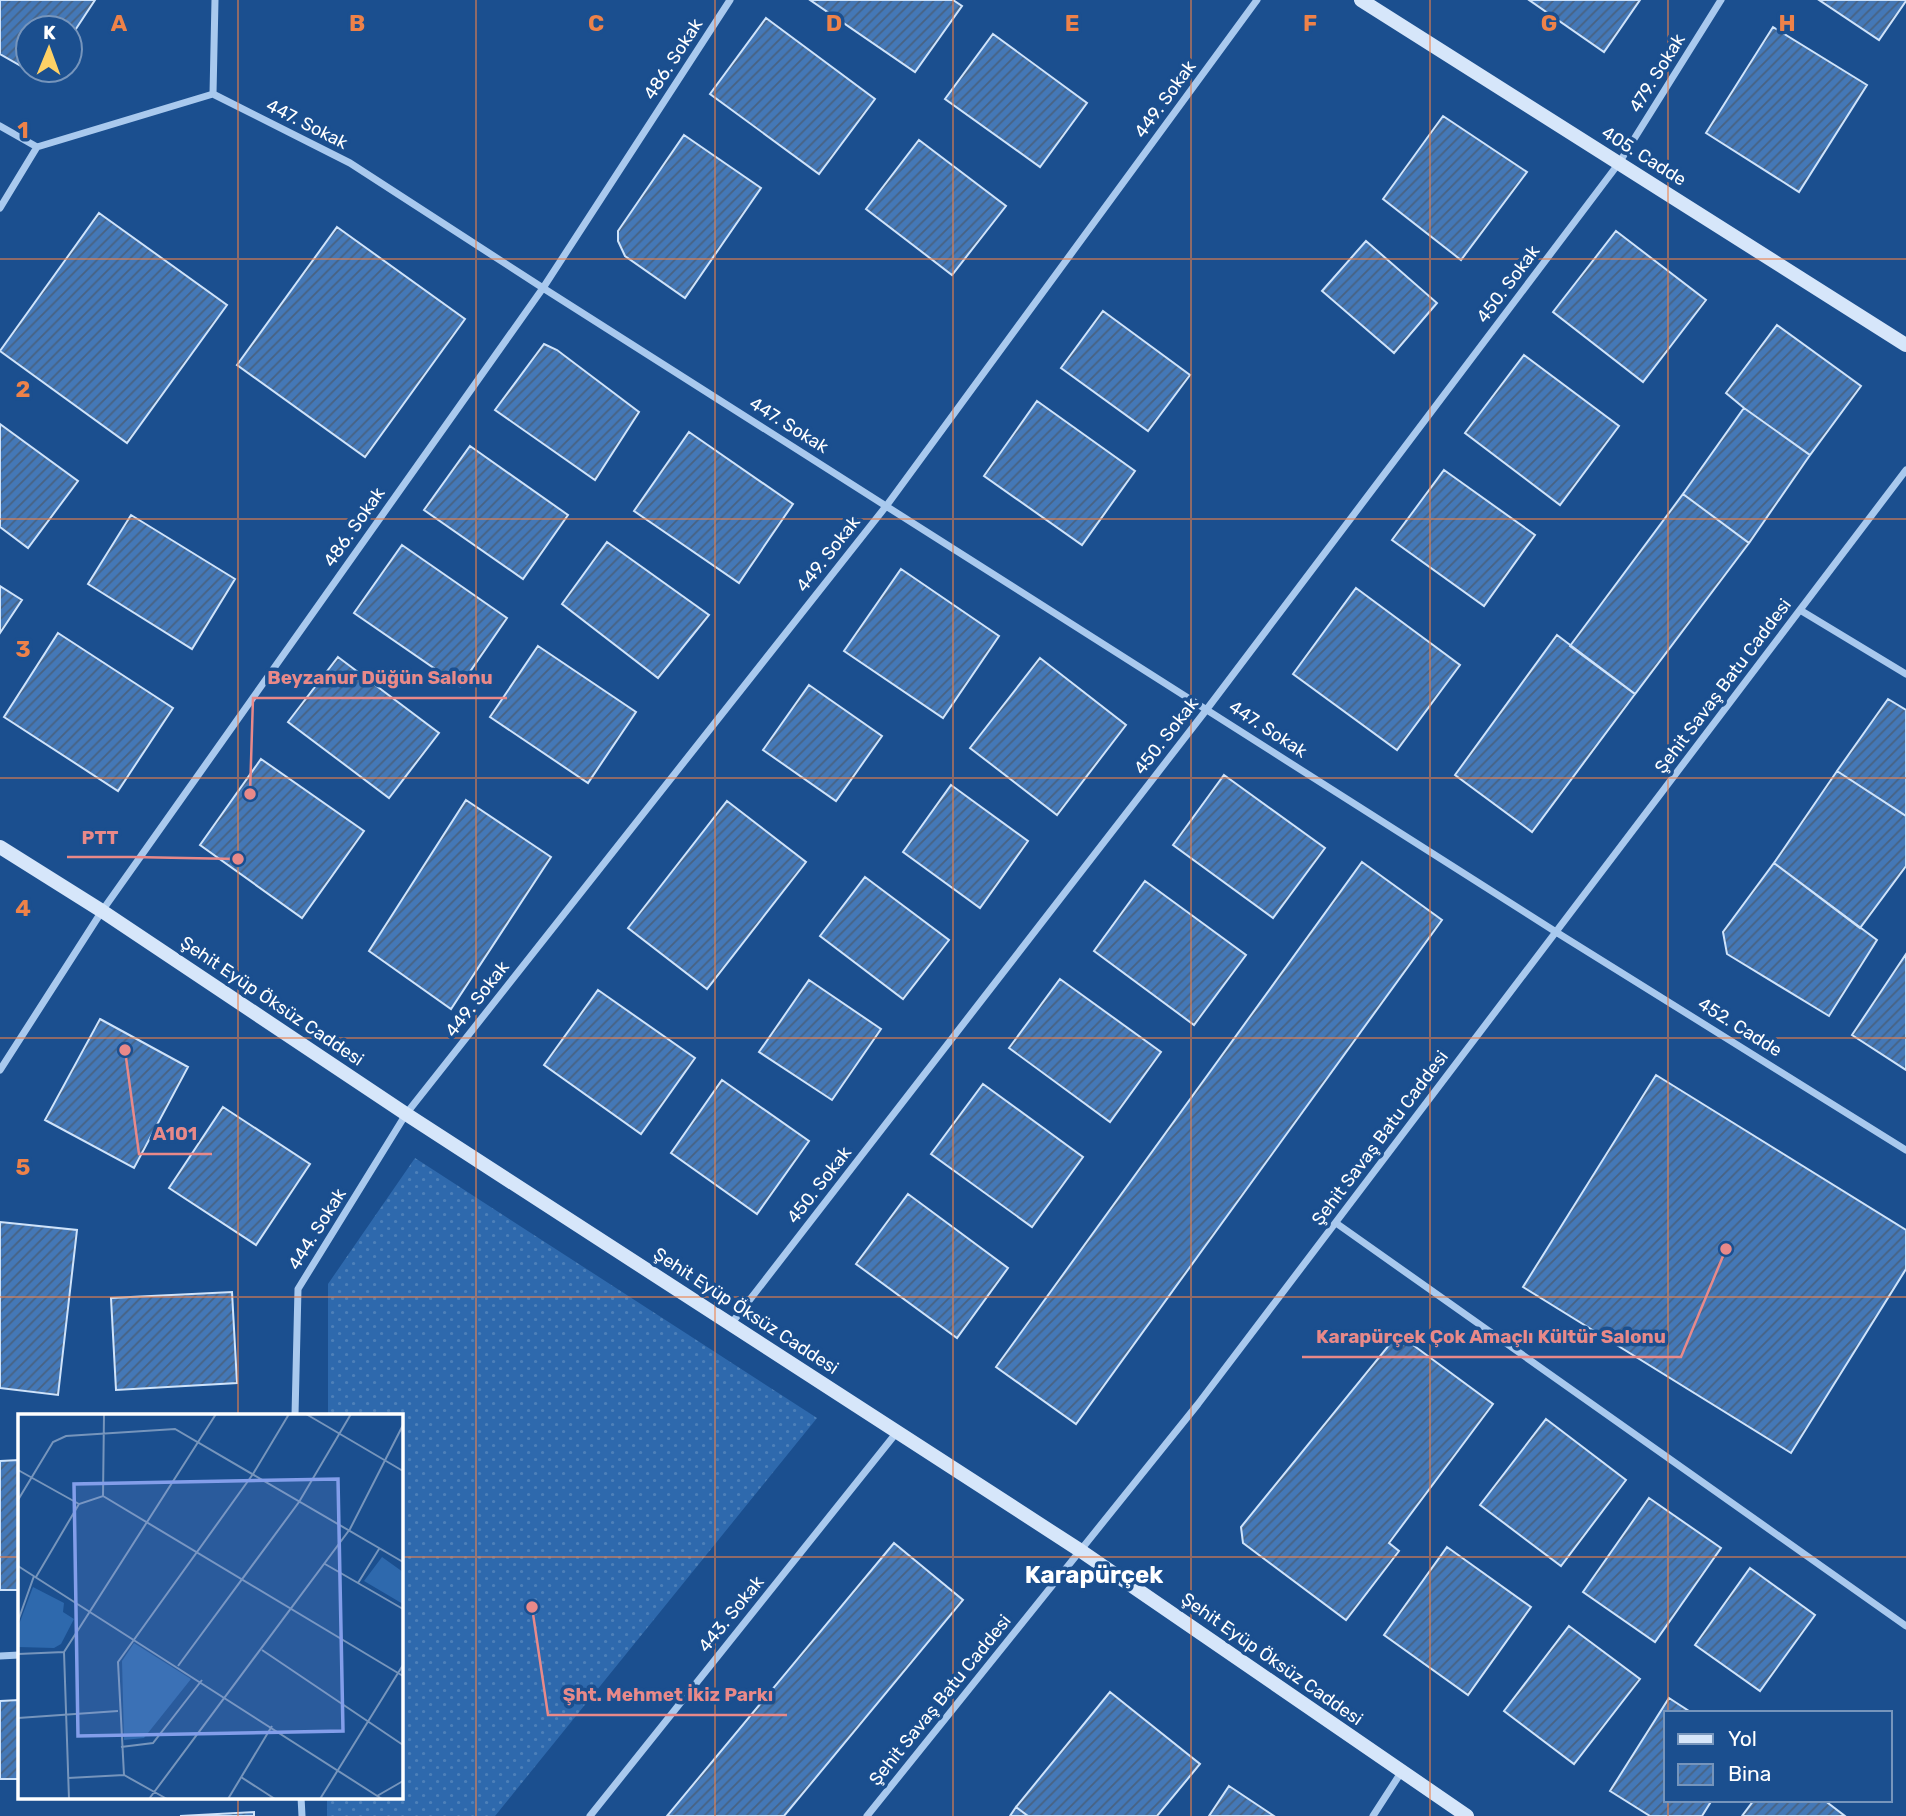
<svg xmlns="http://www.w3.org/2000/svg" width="1906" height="1816" font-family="Rubik,sans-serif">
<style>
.grass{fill:url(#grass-dots)}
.building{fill:url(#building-hatch);stroke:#cfe3fa;stroke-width:2}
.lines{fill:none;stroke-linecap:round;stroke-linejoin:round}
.street{stroke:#a9c9ee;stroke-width:7}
.secondary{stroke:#d6e6fa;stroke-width:14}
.grid{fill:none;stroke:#ee8249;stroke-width:2;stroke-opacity:0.55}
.labels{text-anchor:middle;stroke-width:7;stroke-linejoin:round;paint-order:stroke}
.street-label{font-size:18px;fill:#fff;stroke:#1b4f8f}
.district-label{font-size:24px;font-weight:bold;fill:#fff;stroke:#1b4f8f}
.inset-road{fill:none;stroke:#7695bc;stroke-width:2}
.view{fill:#839eea;fill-opacity:0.15;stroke:#839eea;stroke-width:3.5}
.inset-edge{fill:none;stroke:#fff;stroke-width:3.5}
.grid-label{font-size:23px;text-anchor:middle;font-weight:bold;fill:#ee8249;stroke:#1b4f8f;stroke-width:7;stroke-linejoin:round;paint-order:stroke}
.leader{fill:none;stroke:#e88989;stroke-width:2.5}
.callout-dot{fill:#e88989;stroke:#1b4f8f;stroke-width:2.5}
.callout-label{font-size:19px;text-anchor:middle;font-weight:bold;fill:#e88989;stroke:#1b4f8f;stroke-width:7;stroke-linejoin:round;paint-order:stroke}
</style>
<defs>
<pattern id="grass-dots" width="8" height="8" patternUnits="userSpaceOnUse" patternTransform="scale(1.75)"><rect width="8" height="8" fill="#2e69ad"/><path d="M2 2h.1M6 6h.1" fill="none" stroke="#4d80b9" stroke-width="1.8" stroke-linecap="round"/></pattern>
<pattern id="building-hatch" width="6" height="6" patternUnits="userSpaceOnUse" patternTransform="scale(1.75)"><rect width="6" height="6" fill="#4478b7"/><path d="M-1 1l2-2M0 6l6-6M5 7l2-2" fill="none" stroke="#486282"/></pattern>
</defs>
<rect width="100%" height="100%" fill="#1b4f8f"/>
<!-- grass -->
<path class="grass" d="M 415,1158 L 817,1418 L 495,1816 L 327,1816 L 327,1797 L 401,1797 L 401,1415 L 328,1415 L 328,1284 Z"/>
<!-- building -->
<path class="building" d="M 0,0 L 95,0 L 70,38 L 70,28 L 28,28 L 28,70 L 0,54 Z
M 810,0 L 953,0 L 962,6 L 915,72 Z
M 1529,0 L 1640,0 L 1604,52 Z
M 1819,0 L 1906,0 L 1906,1 L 1879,40 Z
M 766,18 L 875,99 L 819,174 L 710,94 Z
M 1773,27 L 1867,85 L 1799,192 L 1706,133 Z
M 993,34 L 1087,103 L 1040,167 L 945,99 Z
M 28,70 L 49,70 L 43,79 Z
M 1443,116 L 1527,172 L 1461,260 L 1383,199 Z
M 684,135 L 761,188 L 685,298 L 625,256 L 618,241 L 618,231 Z
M 919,140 L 1006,206 L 952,275 L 866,209 Z
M 99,213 L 227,305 L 127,443 L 0,351 Z
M 337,227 L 465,319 L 365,457 L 237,365 Z
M 1616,231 L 1706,300 L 1643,382 L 1553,312 Z
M 1366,241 L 1437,303 L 1394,353 L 1322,291 Z
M 1103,311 L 1190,375 L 1148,431 L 1061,368 Z
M 1777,325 L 1861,386 L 1810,455 L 1744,408 L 1726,393 Z
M 544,344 L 557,350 L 639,412 L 595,480 L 495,410 Z
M 1524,355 L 1619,426 L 1560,505 L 1465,433 Z
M 1037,401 L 1135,471 L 1082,545 L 984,476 Z
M 1744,408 L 1810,455 L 1749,543 L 1683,494 Z
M 0,424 L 78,481 L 28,548 L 0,527 Z
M 689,432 L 793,504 L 739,583 L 634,511 Z
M 470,446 L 568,515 L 523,579 L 424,510 Z
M 1444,470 L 1535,535 L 1484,606 L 1392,540 Z
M 1683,494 L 1749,543 L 1635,694 L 1570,646 Z
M 131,515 L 235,579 L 192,649 L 88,584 Z
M 607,542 L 709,615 L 658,678 L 562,604 Z
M 402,545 L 507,618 L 460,686 L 354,613 Z
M 901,569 L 999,636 L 943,718 L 844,651 Z
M 0,586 L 22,600 L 0,633 Z
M 1356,588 L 1460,665 L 1397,750 L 1293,674 Z
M 58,633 L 173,708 L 118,791 L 4,717 Z
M 1557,635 L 1635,694 L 1532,832 L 1455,775 Z
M 538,646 L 636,712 L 588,783 L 490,717 Z
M 338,657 L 439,733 L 389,798 L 288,722 Z
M 1040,658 L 1126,725 L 1057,815 L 970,748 Z
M 809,685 L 882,736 L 836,801 L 763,750 Z
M 1888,699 L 1906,710 L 1906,816 L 1837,771 Z
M 261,759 L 364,831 L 302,918 L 200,845 Z
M 1837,771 L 1906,816 L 1906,866 L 1860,928 L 1774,863 Z
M 1224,775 L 1325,848 L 1273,918 L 1173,845 Z
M 951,785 L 1028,841 L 980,908 L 903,852 Z
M 466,800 L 551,857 L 451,1009 L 369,951 Z
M 727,801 L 806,862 L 707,989 L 628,928 Z
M 1362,862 L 1442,920 L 1076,1424 L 996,1367 Z
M 1774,863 L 1877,940 L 1829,1016 L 1727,954 L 1723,932 Z
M 865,877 L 949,940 L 903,999 L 820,936 Z
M 1145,881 L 1246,955 L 1194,1025 L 1094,951 Z
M 1906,954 L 1906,1070 L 1852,1035 Z
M 1060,979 L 1161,1052 L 1110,1122 L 1009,1048 Z
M 809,980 L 881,1029 L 832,1100 L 759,1052 Z
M 598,990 L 695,1058 L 641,1134 L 544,1065 Z
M 100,1019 L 188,1067 L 134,1168 L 45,1120 Z
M 1656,1075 L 1906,1230 L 1906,1269 L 1791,1453 L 1523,1287 Z
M 722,1080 L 809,1141 L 757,1214 L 671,1153 Z
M 983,1084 L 1083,1157 L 1032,1227 L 931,1154 Z
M 223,1107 L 310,1164 L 256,1245 L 169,1188 Z
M 908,1194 L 1008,1268 L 957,1338 L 856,1264 Z
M 0,1222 L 77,1230 L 58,1395 L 0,1388 Z
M 232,1292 L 237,1383 L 116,1390 L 111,1298 Z
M 1398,1334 L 1493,1404 L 1389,1543 L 1399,1551 L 1346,1620 L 1243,1543 L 1241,1527 Z
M 1546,1419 L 1626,1480 L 1561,1566 L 1480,1505 Z
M 19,1460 L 19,1590 L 0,1590 L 0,1461 Z
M 1649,1498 L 1721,1548 L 1655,1642 L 1583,1592 Z
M 894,1543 L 963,1600 L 784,1816 L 667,1816 Z
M 1447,1547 L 1531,1607 L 1468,1695 L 1384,1635 Z
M 1750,1568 L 1815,1615 L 1760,1691 L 1695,1645 Z
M 1569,1626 L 1640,1679 L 1574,1764 L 1504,1711 Z
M 1110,1692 L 1200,1764 L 1157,1816 L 1028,1816 L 1016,1807 Z
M 1669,1698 L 1692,1713 L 1666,1713 L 1666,1800 L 1712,1800 L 1702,1816 L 1650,1816 L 1610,1791 Z
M 19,1700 L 19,1779 L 0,1779 L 0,1701 Z
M 1229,1786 L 1274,1816 L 1209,1816 Z
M 1754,1800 L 1824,1800 L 1845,1816 L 1742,1816 Z
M 1016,1807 L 1028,1816 L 1010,1816 Z
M 254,1812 L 254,1816 L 180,1816 Z"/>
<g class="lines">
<!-- street -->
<path class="street" d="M 213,94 L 215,0
M 0,126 L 37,147
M 0,208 L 37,147 L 213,94 L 350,163 L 543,288 L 1556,932 L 1906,1150
M 1800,610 L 1906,674
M 0,1070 L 102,911 L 543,288 L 730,0
M 1336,1223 L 1906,1626
M 731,1324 L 1207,709 L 1619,163 L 1721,0
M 295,1415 L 298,1289 L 406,1114 L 887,505 L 1257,0
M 0,1656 L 19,1655
M 301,1797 L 302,1816
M 590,1816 L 897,1432
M 867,1816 L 1198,1404 L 1906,470
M 1373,1816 L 1402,1771"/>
<!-- secondary -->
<path class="secondary" d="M 1361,0 L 1906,345
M 0,847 L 102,911 L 406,1114 L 1081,1551 L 1467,1816"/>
</g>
<!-- grid -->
<path class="grid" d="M 238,0 L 238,1415M 476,0 L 476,1816M 715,0 L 715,1816M 953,0 L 953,1816M 1191,0 L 1191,1816M 1430,0 L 1430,1816M 1668,0 L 1668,1713M 0,259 L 1906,259M 0,519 L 1906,519M 0,778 L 1906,778M 0,1038 L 1906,1038M 0,1297 L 1906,1297M 0,1557 L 19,1557M 401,1557 L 1906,1557M 238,1797 L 238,1816M 1668,1800 L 1668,1816"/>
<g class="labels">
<!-- street labels -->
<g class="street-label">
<text transform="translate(673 59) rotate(-57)" y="6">486. Sokak</text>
<text transform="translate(1657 73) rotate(-58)" y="6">479. Sokak</text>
<text transform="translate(1165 99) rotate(-54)" y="6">449. Sokak</text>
<text transform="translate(307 124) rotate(27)" y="6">447. Sokak</text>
<text transform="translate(1644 156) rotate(32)" y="6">405. Cadde</text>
<text transform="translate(1508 284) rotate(-53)" y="6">450. Sokak</text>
<text transform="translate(789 425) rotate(32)" y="6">447. Sokak</text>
<text transform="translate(354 527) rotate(-55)" y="6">486. Sokak</text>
<text transform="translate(828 554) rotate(-52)" y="6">449. Sokak</text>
<text transform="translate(1723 686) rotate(-53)" y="6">Şehit Savaş Batu Caddesi</text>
<text transform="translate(1268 729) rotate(33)" y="6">447. Sokak</text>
<text transform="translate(1166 736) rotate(-52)" y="6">450. Sokak</text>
<text transform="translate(477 999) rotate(-52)" y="6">449. Sokak</text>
<text transform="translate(272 1001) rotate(34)" y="6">Şehit Eyüp Öksüz Caddesi</text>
<text transform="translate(1740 1027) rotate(32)" y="6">452. Cadde</text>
<text transform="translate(1380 1138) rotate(-53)" y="6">Şehit Savaş Batu Caddesi</text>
<text transform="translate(819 1185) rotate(-52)" y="6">450. Sokak</text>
<text transform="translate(317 1229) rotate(-58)" y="6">444. Sokak</text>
<text transform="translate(746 1311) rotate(33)" y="6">Şehit Eyüp Öksüz Caddesi</text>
<text transform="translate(731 1614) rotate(-51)" y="6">443. Sokak</text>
<text transform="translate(1272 1659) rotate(35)" y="6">Şehit Eyüp Öksüz Caddesi</text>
<text transform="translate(940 1700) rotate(-51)" y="6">Şehit Savaş Batu Caddesi</text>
</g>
<!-- district labels -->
<g class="district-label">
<text x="1094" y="1583">Karapürçek</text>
</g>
</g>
<!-- overview -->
<g transform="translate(18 1414)">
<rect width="385" height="385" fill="#1b4f8f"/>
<path d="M 364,143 L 385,158 L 385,190 L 346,167 ZM 15,173 L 46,189 L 45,198 L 56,205 L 43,230 L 36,234 L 0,233 L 0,213 ZM 116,229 L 173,265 L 126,324 L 106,326 L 104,247 Z" fill="#2e69ad"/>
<path class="inset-road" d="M 288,0 L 385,57M 0,56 L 61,90M 85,82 L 86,0M 0,86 L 35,28 L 48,22 L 157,15 L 385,148M 307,150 L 385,195M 0,152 L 364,385M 18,163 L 61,90 L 85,82 L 385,262M 340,169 L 361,135M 0,207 L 16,162M 244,236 L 385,331M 0,240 L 46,238M 160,252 L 281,88 L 333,0M 0,304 L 100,297M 103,333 L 135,329 L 184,266M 106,361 L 100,248 L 235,60 L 271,0M 223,363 L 257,385M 50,364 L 106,361 L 149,385M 359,382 L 385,367M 51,385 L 46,238 L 198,0M 131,385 L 332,115 L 385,11M 210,385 L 254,312M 302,385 L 385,251"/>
<path class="view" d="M 320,65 L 325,317 L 60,322 L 56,70 Z"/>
<rect width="385" height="385" class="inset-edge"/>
</g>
<g class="grid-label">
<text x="119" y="31">A</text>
<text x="357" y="31">B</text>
<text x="596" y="31">C</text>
<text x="834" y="31">D</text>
<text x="1072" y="31">E</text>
<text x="1310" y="31">F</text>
<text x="1549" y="31">G</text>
<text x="1787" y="31">H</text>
<text x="23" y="138">1</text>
<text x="23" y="397">2</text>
<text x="23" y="657">3</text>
<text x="23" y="916">4</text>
<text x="23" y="1175">5</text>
</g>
<!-- callouts -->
<path class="leader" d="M250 794L253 698H507M238 859L132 857H67M125 1050L139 1154H212M1726 1249L1681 1357H1302M532 1607L548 1715H787"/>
<g class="callout-dot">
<circle cx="250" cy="794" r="7"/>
<circle cx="238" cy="859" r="7"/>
<circle cx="125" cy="1050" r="7"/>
<circle cx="1726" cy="1249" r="7"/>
<circle cx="532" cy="1607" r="7"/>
</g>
<g class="callout-label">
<text x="380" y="684">Beyzanur Düğün Salonu</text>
<text x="100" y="844">PTT</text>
<text x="175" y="1140">A101</text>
<text x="1491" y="1343">Karapürçek Çok Amaçlı Kültür Salonu</text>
<text x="668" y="1701">Şht. Mehmet İkiz Parkı</text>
</g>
<!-- legend -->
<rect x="1664" y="1711" width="228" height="91" fill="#1b4f8f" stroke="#7695bc" stroke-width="2"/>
<rect x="1678" y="1734" width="35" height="10" fill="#d6e6fa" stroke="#7695bc" stroke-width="2"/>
<text x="1728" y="1746" font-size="21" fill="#ffffff">Yol</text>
<rect x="1678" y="1764" width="35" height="21" fill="url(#building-hatch)" stroke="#7695bc" stroke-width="2"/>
<text x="1728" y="1781" font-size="21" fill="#ffffff">Bina</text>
<!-- north arrow -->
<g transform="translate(49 49) rotate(1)"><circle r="33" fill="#1b4f8f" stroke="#7695bc" stroke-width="2"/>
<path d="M0-5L12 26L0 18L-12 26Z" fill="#ffd166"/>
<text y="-10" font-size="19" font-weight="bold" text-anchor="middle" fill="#ffffff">K</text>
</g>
</svg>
